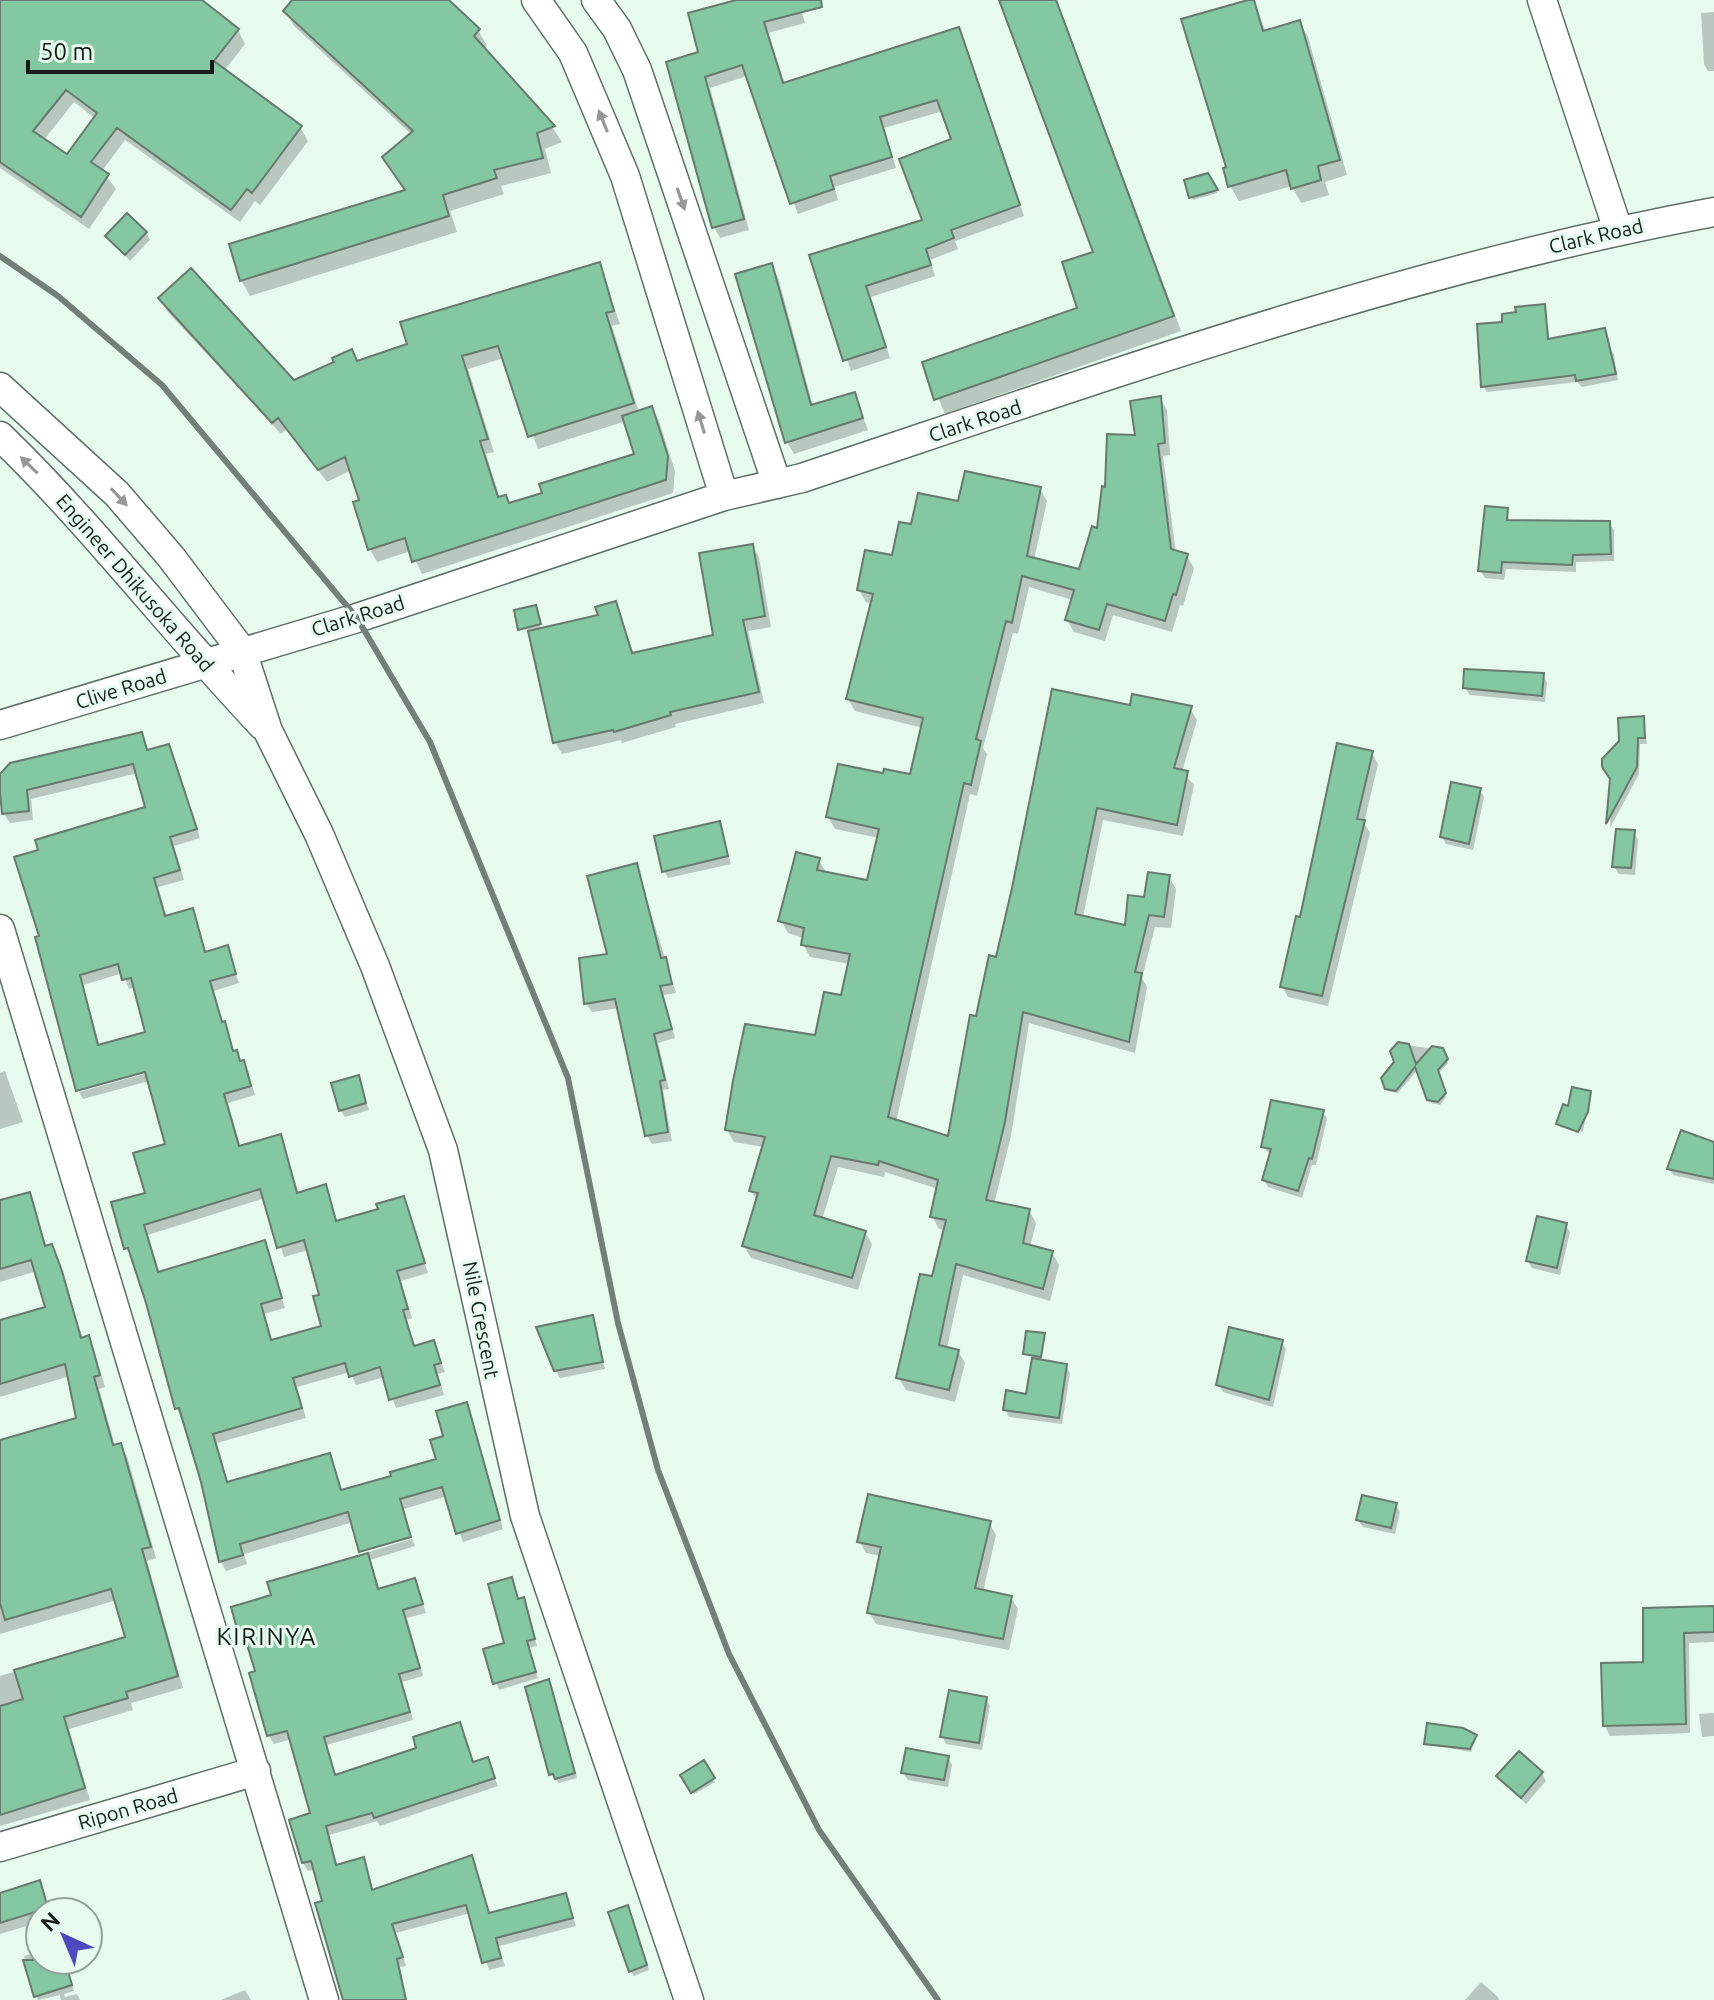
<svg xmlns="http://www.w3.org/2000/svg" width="1714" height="2000" font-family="Ubuntu,sans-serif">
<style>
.shadow{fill:#0003;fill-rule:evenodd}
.building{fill:#83c8a1;stroke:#68796e;stroke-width:2;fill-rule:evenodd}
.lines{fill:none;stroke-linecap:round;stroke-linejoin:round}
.minor-casing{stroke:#5e6f65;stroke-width:31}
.minor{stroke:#fff;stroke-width:28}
.rail{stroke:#738079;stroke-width:6}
.oneway{fill:#959897}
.labels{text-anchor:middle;stroke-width:6;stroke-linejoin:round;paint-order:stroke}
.street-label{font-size:20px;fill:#141b17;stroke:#e6faee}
.quarter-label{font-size:24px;letter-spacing:2px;fill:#141b17;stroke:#e6faee}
</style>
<rect width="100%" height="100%" fill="#e6faee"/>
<!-- shadow -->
<path class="shadow" d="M 0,0 L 199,0 L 238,30 L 245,44 L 224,71 L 300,127 L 308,141 L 260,205 L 255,201 L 240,222 L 125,140 L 102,171 L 116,189 L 89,229 L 0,168 ZM 74,102 L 96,119 L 67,157 L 43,141 Z
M 295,0 L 446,0 L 478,30 L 487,46 L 483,50 L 553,128 L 562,142 L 545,149 L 551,173 L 501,186 L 504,194 L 450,211 L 457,232 L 250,296 L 241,280 L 407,191 L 412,135 L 294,26 L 285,11 Z
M 744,0 L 798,0 L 805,23 L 768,33 L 785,84 L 958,29 L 964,40 L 1024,216 L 955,241 L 958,249 L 930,260 L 935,276 L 871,297 L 890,358 L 851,371 L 811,256 L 925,222 L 954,140 L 943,111 L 884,128 L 896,168 L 834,187 L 838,200 L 798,214 L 747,76 L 710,88 L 749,230 L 720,238 L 714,227 L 700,54 Z
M 1001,0 L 1057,0 L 1181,331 L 945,414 L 924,364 L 1079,310 L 1096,254 Z
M 1253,1 L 1266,32 L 1299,22 L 1308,37 L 1347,175 L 1325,182 L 1329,195 L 1301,203 L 1292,186 L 1239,201 L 1230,186 Z
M 1714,12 L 1714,71 L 1708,71 L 1704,64 L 1701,13 Z
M 1207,176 L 1217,193 L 1193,200 L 1191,197 Z
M 146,233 L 150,240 L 130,261 L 107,236 Z
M 599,265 L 620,324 L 612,326 L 639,412 L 652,408 L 659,421 L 675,471 L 673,493 L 422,574 L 411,551 L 377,562 L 370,549 L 362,502 L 352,470 L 327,482 L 287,429 L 281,434 L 167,311 L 160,299 L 293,383 L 409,345 ZM 504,358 L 538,449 L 626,421 L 636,456 L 544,495 L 510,505 L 500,499 L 486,454 L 494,452 L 468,369 Z
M 771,266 L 778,277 L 813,406 L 854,394 L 868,430 L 794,454 L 787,442 L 737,275 Z
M 1544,306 L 1550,340 L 1601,331 L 1614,355 L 1618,380 L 1582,387 L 1577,382 L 1487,392 L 1483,386 L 1504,324 Z
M 1160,398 L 1167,410 L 1170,455 L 1163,456 L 1176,553 L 1187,556 L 1194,568 L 1183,606 L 1180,605 L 1172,632 L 1113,615 L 1105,641 L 1074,632 L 1067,620 L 1073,600 L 1029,587 L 1018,634 L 1013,633 L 983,748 L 987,754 L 977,796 L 970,794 L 896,1122 L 950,1139 L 977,1018 L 997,959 L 1131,707 L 1190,708 L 1197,720 L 1182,772 L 1194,785 L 1183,836 L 1103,820 L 1083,917 L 1127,927 L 1146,899 L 1169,877 L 1176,889 L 1171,928 L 1155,927 L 1142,978 L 1147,987 L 1135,1053 L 1029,1023 L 1011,1136 L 994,1204 L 1029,1210 L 1036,1223 L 1030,1247 L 1052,1252 L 1059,1265 L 1050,1301 L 963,1275 L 947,1348 L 958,1351 L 965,1363 L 955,1402 L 906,1390 L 898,1377 L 933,1278 L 946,1230 L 939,1229 L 932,1216 L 938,1189 L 885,1172 L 884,1177 L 838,1167 L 822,1220 L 865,1232 L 872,1244 L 858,1290 L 751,1258 L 744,1246 L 757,1201 L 751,1190 L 764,1147 L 734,1142 L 727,1130 L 817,1037 L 842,998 L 850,964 L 810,957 L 803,944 L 804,938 L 788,933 L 781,921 L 819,860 L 826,872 L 869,882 L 879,838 L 835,829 L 828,817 L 884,776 L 912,777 L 923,728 L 855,711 L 848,699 L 872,604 L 866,602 L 859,590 L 893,558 L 913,526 L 960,504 L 1040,489 L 1047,501 L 1034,560 L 1081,572 L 1098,530 L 1107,489 Z
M 1506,510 L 1510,522 L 1609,523 L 1614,530 L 1614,561 L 1576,562 L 1576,572 L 1506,569 L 1504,580 L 1485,578 L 1480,570 Z
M 752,546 L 759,557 L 771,627 L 748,631 L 764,703 L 675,724 L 676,727 L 622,743 L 621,740 L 562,754 L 555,742 L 530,630 L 520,629 L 537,610 L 541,630 L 600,616 L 616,603 L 634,655 L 715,637 Z
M 1543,675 L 1547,683 L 1545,702 L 1470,695 L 1465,688 Z
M 1643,719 L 1647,744 L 1640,744 L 1639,774 L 1610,828 L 1612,780 Z
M 141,734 L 149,752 L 168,746 L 174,756 L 200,838 L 174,846 L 184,880 L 158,887 L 167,917 L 192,910 L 207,954 L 227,948 L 239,983 L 214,991 L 223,1023 L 235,1053 L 248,1071 L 255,1095 L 228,1103 L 241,1148 L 280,1136 L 299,1194 L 325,1186 L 338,1223 L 380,1210 L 403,1198 L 428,1273 L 401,1281 L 412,1318 L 406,1320 L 415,1348 L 433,1343 L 445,1372 L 438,1374 L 444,1395 L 396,1408 L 385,1377 L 356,1385 L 350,1372 L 297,1387 L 306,1418 L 217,1443 L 228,1484 L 329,1455 L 342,1492 L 393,1477 L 438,1460 L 445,1438 L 466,1405 L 503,1529 L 463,1542 L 447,1496 L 404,1509 L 411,1535 L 361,1550 L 353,1522 L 244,1554 L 247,1564 L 226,1571 L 221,1562 L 203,1481 L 177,1408 L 133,1257 L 126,1248 L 168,1145 L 149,1081 L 83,1099 L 79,1092 L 155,1071 L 154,1067 L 78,1088 L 37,939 L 148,809 L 138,773 L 31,799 L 33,820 L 10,823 L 4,814 L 0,777 ZM 123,973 L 129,989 L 135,987 L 148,1033 L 100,1047 L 83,985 ZM 265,1198 L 284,1257 L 308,1250 L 321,1296 L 324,1327 L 273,1342 L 264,1314 L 285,1308 L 265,1243 L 160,1273 L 148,1235 Z
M 1372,753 L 1378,764 L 1364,823 L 1370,833 L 1328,1006 L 1288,997 L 1282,986 L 1302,920 Z
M 1480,790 L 1484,797 L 1473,850 L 1446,844 L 1442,837 Z
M 719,823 L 731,864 L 668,878 L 664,871 Z
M 1634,832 L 1638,840 L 1635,875 L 1619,874 L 1614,867 Z
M 636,866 L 676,993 L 663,995 L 675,1038 L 658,1043 L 669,1089 L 663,1090 L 672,1141 L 652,1144 L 647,1135 L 619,1008 L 592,1012 L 586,1003 L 609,956 Z
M 1399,1044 L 1442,1050 L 1448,1063 L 1438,1074 L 1446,1097 L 1440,1105 L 1431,1103 L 1418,1069 L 1398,1093 L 1388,1091 Z
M 5,1071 L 23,1122 L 0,1129 L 0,1073 Z
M 358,1077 L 369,1110 L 345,1117 L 340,1110 Z
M 1590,1093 L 1583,1132 L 1560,1127 L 1558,1124 L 1570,1108 Z
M 1323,1112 L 1327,1119 L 1316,1165 L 1312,1165 L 1302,1198 L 1268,1187 L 1264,1180 L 1271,1155 L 1263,1147 Z
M 1714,1148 L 1714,1184 L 1673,1175 L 1669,1169 Z
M 29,1194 L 47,1247 L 51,1246 L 57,1258 L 83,1339 L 88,1338 L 94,1349 L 105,1387 L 99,1389 L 115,1446 L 120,1445 L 127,1456 L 156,1558 L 147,1561 L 183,1688 L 131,1703 L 133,1710 L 69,1729 L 90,1800 L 0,1826 L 0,1676 L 128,1639 L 117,1600 L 0,1634 L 0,1442 L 79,1419 L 70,1376 L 0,1397 L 0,1322 L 48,1308 L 37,1271 L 0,1282 L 0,1202 Z
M 1566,1225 L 1570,1232 L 1560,1275 L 1532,1268 L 1528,1261 Z
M 592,1317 L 605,1369 L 560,1378 L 556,1371 Z
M 1043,1335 L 1041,1362 L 1066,1366 L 1070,1373 L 1062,1424 L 1009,1417 L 1005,1409 L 1028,1396 L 1034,1358 L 1025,1353 Z
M 1281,1342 L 1286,1349 L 1273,1407 L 1223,1392 L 1219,1384 Z
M 1395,1504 L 1400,1512 L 1395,1534 L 1363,1527 L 1358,1520 Z
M 989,1523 L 996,1535 L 983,1592 L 1011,1597 L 1018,1609 L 1009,1650 L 876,1624 L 869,1612 L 881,1556 L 866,1553 L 859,1541 Z
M 412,1539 L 415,1546 L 370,1560 L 380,1590 L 414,1580 L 426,1613 L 407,1618 L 423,1676 L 402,1682 L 413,1720 L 327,1745 L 336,1776 L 419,1749 L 459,1724 L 474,1764 L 487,1760 L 498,1786 L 380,1826 L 377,1821 L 329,1835 L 338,1867 L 364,1860 L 374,1891 L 471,1857 L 490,1915 L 565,1895 L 576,1926 L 499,1946 L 505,1966 L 489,1970 L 470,1913 L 396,1933 L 406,1966 L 400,1967 L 407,2000 L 344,2000 L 315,1869 L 308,1871 L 303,1863 L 291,1821 L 313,1815 L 292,1739 L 274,1744 L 269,1736 L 251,1674 L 257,1672 L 246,1636 L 239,1628 L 273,1597 L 364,1556 L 362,1554 Z
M 511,1579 L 519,1601 L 526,1606 L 537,1646 L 529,1648 L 538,1678 L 499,1690 L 485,1651 L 506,1645 Z
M 1714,1608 L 1714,1642 L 1689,1643 L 1690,1733 L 1610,1736 L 1605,1726 L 1645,1664 Z
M 551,1686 L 577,1778 L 559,1783 L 551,1774 Z
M 986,1699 L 990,1706 L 982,1750 L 946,1744 L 942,1736 Z
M 1714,1713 L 1714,1736 L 1702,1737 L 1699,1714 Z
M 1476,1737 L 1471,1752 L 1426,1744 Z
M 948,1757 L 952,1765 L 948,1787 L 908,1780 L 903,1773 Z
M 704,1763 L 715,1782 L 694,1794 L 683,1775 Z
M 1542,1773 L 1546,1781 L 1526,1804 L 1499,1776 Z
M 39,1883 L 51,1912 L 40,1912 L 40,1922 L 0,1934 L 0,1894 Z
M 630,1913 L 649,1970 L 634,1976 L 631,1971 Z
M 40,1951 L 40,1960 L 65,1960 L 74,1991 L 64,1994 L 65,1997 L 77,1994 L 80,2000 L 61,2000 L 60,1995 L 38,2000 L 24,1956 Z
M 1481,1982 L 1498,1997 L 1499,2000 L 1465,2000 Z
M 245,1990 L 251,2000 L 221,2000 Z"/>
<!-- building -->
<path class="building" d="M 0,0 L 202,0 L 239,29 L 214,61 L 302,126 L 252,193 L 247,189 L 231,210 L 117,128 L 91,162 L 109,174 L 81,217 L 0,162 ZM 66,90 L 97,113 L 67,154 L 33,131 Z
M 292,0 L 449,0 L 480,29 L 474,36 L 555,126 L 537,133 L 543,158 L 494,170 L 497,178 L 443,195 L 449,216 L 240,281 L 229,244 L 405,190 L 382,157 L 413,131 L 283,11 Z
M 736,0 L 821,0 L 822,7 L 764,22 L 783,83 L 959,27 L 1020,205 L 951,230 L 954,238 L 926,249 L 931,265 L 866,286 L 886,347 L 843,361 L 809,255 L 922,220 L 899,159 L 951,139 L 937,100 L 880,117 L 892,157 L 830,176 L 834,189 L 790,204 L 742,65 L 705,77 L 744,219 L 712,228 L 666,62 L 698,52 L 688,13 Z
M 999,0 L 1056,0 L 1174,316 L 934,400 L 922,362 L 1077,308 L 1062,262 L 1093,252 Z
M 1248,0 L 1254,0 L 1263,31 L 1300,20 L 1340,160 L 1318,166 L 1321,180 L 1291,189 L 1286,170 L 1228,187 L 1223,168 L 1226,167 L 1181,19 Z
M 1208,173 L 1218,190 L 1189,198 L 1184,180 Z
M 127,213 L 147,232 L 125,255 L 105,236 Z
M 600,262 L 614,311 L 606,313 L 634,403 L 528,437 L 498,346 L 462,356 L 488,439 L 480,441 L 498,497 L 506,495 L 509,503 L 542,493 L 539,484 L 634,454 L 622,416 L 652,406 L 668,456 L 666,480 L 412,562 L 405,538 L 368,550 L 353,502 L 359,500 L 345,457 L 318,470 L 278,418 L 272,423 L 158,298 L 191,268 L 294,380 L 334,362 L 332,358 L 352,349 L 357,361 L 407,344 L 400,322 Z
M 772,263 L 811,405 L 855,392 L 863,418 L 785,443 L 735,274 Z
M 1545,304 L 1548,339 L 1605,328 L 1616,374 L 1576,381 L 1575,375 L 1481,387 L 1477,324 L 1502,322 L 1502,314 L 1516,312 L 1515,307 Z
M 1161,396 L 1165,443 L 1158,444 L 1171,549 L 1188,554 L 1176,595 L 1173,594 L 1165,621 L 1107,604 L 1099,630 L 1065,620 L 1074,590 L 1022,576 L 1012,623 L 1006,621 L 976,739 L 981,741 L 971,785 L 964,783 L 888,1117 L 948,1136 L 970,1015 L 976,1016 L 989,955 L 996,957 L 1012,888 L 1052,689 L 1130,705 L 1132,694 L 1192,706 L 1174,768 L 1188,771 L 1177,825 L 1097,808 L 1075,914 L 1125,925 L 1128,895 L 1144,897 L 1148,872 L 1170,875 L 1164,917 L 1149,915 L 1135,972 L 1142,973 L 1129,1042 L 1023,1012 L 1005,1122 L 986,1200 L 1030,1209 L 1023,1243 L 1053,1251 L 1043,1289 L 956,1264 L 939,1345 L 959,1350 L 949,1390 L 896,1378 L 920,1274 L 932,1276 L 946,1220 L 930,1217 L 938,1180 L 879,1161 L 878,1165 L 831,1156 L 814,1215 L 866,1231 L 852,1278 L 742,1246 L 758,1193 L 749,1191 L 765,1137 L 725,1130 L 733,1081 L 745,1024 L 815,1035 L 824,992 L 841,995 L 850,954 L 801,945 L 804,928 L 778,921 L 796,852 L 820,858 L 817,870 L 867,880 L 879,829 L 826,817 L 838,764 L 883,773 L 884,769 L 910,774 L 923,718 L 846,699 L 873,594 L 857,590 L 865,550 L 892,555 L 899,522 L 911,524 L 918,493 L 958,501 L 965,471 L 1041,487 L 1027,556 L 1079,569 L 1092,526 L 1097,528 L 1102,486 L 1105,487 L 1107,434 L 1135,435 L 1130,401 Z
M 1485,506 L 1508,508 L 1507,520 L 1610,521 L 1611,554 L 1573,555 L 1572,565 L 1502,562 L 1501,573 L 1478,571 Z
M 753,544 L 765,616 L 743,620 L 759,692 L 670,712 L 671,715 L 614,732 L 613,730 L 553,743 L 528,631 L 598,615 L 595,607 L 616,601 L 632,653 L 713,635 L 699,553 Z
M 536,605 L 541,624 L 518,630 L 514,610 Z
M 1464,669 L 1544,673 L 1542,696 L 1463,688 Z
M 1644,716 L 1645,738 L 1638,738 L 1637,767 L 1606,824 L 1610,779 L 1602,767 L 1602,759 L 1619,741 L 1618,718 Z
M 142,732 L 147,750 L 169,744 L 197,829 L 170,837 L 180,870 L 154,878 L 165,916 L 193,908 L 205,952 L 228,945 L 236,974 L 210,981 L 222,1022 L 225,1021 L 233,1051 L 237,1050 L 240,1061 L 244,1060 L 251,1086 L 224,1094 L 239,1146 L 281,1134 L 297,1193 L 326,1184 L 336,1221 L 378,1209 L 376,1204 L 404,1196 L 425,1263 L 397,1271 L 408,1309 L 403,1310 L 414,1346 L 434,1340 L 441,1363 L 434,1365 L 440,1385 L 389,1400 L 380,1367 L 349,1377 L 345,1363 L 293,1378 L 302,1408 L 213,1434 L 227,1482 L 330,1453 L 341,1490 L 391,1476 L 390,1472 L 436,1459 L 430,1440 L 443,1436 L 436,1411 L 467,1402 L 500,1520 L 456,1534 L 442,1487 L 400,1499 L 411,1537 L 359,1552 L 348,1512 L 240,1544 L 243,1555 L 219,1562 L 201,1482 L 179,1408 L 175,1409 L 146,1303 L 128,1248 L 124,1249 L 111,1202 L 145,1193 L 133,1153 L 165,1144 L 145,1072 L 76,1091 L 35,937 L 39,936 L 14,857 L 38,850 L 35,840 L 145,807 L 133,764 L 27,790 L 29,811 L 2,814 L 0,792 L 0,774 L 10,763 ZM 118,964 L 122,980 L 131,978 L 145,1032 L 98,1045 L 80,975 ZM 260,1189 L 277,1248 L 304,1240 L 319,1295 L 313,1296 L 321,1326 L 271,1340 L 261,1304 L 282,1298 L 265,1240 L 158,1272 L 144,1225 Z
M 1337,743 L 1373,751 L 1357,819 L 1365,820 L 1322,996 L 1280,987 L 1296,916 L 1300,917 Z
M 1451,782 L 1481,788 L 1469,844 L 1440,837 Z
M 720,821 L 728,856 L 662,872 L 654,836 Z
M 1616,829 L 1635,830 L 1631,868 L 1612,867 Z
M 637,863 L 661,958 L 666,957 L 672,984 L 660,986 L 672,1029 L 654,1034 L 665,1080 L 660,1081 L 668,1132 L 645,1136 L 615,999 L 584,1004 L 579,958 L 607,954 L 587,876 Z
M 1398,1042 L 1409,1044 L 1416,1064 L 1432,1046 L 1443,1048 L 1448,1059 L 1438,1070 L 1446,1093 L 1438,1102 L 1427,1100 L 1415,1067 L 1396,1091 L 1385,1089 L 1381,1078 L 1394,1062 L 1390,1051 Z
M 359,1075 L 366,1103 L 339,1111 L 331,1083 Z
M 1572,1087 L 1591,1091 L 1588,1112 L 1578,1132 L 1556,1124 L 1563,1104 L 1568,1106 Z
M 1271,1100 L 1324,1110 L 1312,1159 L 1309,1158 L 1298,1191 L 1262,1180 L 1271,1149 L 1261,1147 Z
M 1681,1130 L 1714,1142 L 1714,1179 L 1667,1169 Z
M 30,1192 L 45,1246 L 52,1244 L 62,1271 L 81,1338 L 89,1335 L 100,1375 L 94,1377 L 113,1445 L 121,1443 L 151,1547 L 142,1549 L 178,1676 L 126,1692 L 128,1698 L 64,1717 L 85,1788 L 0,1815 L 0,1706 L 23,1699 L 14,1670 L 125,1637 L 111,1589 L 5,1620 L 0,1603 L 0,1440 L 76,1418 L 65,1364 L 0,1384 L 0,1320 L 45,1307 L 31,1260 L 0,1269 L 0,1200 Z
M 1537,1216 L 1567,1223 L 1557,1268 L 1526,1261 Z
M 593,1315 L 603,1362 L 554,1371 L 536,1327 Z
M 1229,1327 L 1283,1340 L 1269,1400 L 1216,1385 Z
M 1026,1331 L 1045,1333 L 1041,1357 L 1023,1354 Z
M 1032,1358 L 1067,1364 L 1059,1418 L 1003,1410 L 1006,1390 L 1026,1394 Z
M 868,1494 L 991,1521 L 975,1588 L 1012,1596 L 1003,1639 L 867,1613 L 881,1547 L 857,1542 Z
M 1362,1495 L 1397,1503 L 1391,1528 L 1356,1520 Z
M 368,1553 L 378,1589 L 415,1578 L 423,1604 L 403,1610 L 420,1668 L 399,1674 L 410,1712 L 324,1737 L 335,1775 L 416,1748 L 413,1737 L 460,1722 L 473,1762 L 488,1757 L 495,1778 L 374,1818 L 372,1813 L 326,1826 L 336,1865 L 364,1857 L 372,1890 L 472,1855 L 489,1913 L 566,1893 L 573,1918 L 496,1938 L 501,1958 L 482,1963 L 466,1905 L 392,1924 L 403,1957 L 397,1959 L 406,2000 L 343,2000 L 315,1903 L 322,1901 L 311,1861 L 302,1863 L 289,1820 L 310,1813 L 287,1731 L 267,1736 L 249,1673 L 255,1671 L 242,1628 L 237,1629 L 231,1607 L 271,1595 L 267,1582 Z
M 512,1577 L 518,1599 L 524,1597 L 535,1639 L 527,1641 L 536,1672 L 493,1684 L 483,1649 L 504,1643 L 488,1584 Z
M 1714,1606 L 1714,1632 L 1684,1633 L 1686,1724 L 1603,1726 L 1601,1663 L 1643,1662 L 1643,1608 Z
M 549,1679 L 575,1773 L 555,1779 L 553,1774 L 549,1775 L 525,1687 Z
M 949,1690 L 987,1697 L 979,1743 L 940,1737 Z
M 1427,1723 L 1463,1728 L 1477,1735 L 1470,1749 L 1424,1744 Z
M 906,1748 L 949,1756 L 944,1780 L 901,1773 Z
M 1519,1751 L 1543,1772 L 1521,1798 L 1496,1776 Z
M 704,1760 L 715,1778 L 691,1793 L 680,1775 Z
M 40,1880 L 48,1908 L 0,1923 L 0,1893 Z
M 628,1905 L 647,1965 L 629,1972 L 608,1912 Z
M 23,1960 L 65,1960 L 72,1985 L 34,1997 Z"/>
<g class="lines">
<!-- minor casing -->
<g class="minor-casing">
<path id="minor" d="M 536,0 L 573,53 L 625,176 L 724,496
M 596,0 L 617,29 L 637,70 L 777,484
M 1542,0 L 1618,230
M 0,387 L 117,494 L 171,557 L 242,651 L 268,731 L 319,834 L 375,966 L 443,1150 L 525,1516 L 689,2000
M 0,436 C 94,527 172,630 262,725
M 0,725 L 357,618 L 724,496 L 802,478 C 1102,378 1402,270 1714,212
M 0,929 L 324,2000
M 0,1847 L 256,1771"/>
</g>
<!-- minor -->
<use href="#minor" class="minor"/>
<!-- rail -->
<path class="rail" d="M 0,256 L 58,296 L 162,385 L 357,618 L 430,742 L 568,1078 L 618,1323 L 658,1470 L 729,1654 L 819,1830 L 938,2000"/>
</g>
<!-- one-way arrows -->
<defs><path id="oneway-solid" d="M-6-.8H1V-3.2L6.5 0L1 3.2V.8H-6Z" transform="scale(2)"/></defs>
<g class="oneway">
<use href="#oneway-solid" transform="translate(603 121) rotate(-112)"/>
<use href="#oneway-solid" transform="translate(681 199) rotate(71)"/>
<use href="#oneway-solid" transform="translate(701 422) rotate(-107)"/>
<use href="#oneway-solid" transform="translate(29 465) rotate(-136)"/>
<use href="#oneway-solid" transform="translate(119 497) rotate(47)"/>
</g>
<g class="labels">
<!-- street labels -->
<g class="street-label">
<text transform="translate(1596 236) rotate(-13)" y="7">Clark Road</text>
<text transform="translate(975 421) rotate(-18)" y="7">Clark Road</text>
<text transform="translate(135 583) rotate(49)" y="7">Engineer Dhikusoka Road</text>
<text transform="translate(358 616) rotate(-17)" y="7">Clark Road</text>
<text transform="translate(121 689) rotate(-17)" y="7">Clive Road</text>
<text transform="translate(481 1320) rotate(79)" y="7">Nile Crescent</text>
<text transform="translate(128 1809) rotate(-16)" y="7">Ripon Road</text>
</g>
<!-- quarter labels -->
<g class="quarter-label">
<text x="267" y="1645">KIRINYA</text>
</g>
</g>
<!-- north arrow -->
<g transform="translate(64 1936) rotate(316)"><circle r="38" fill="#e6faee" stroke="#92a198" stroke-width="2"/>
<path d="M0-6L14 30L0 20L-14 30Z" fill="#4f49bf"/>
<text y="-12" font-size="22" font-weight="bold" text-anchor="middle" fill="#141b17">N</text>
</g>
<!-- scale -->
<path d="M28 60v12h184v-12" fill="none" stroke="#141b17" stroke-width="4"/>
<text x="40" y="60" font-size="24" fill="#141b17" stroke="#e6faee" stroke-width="6" paint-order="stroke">50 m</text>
</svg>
